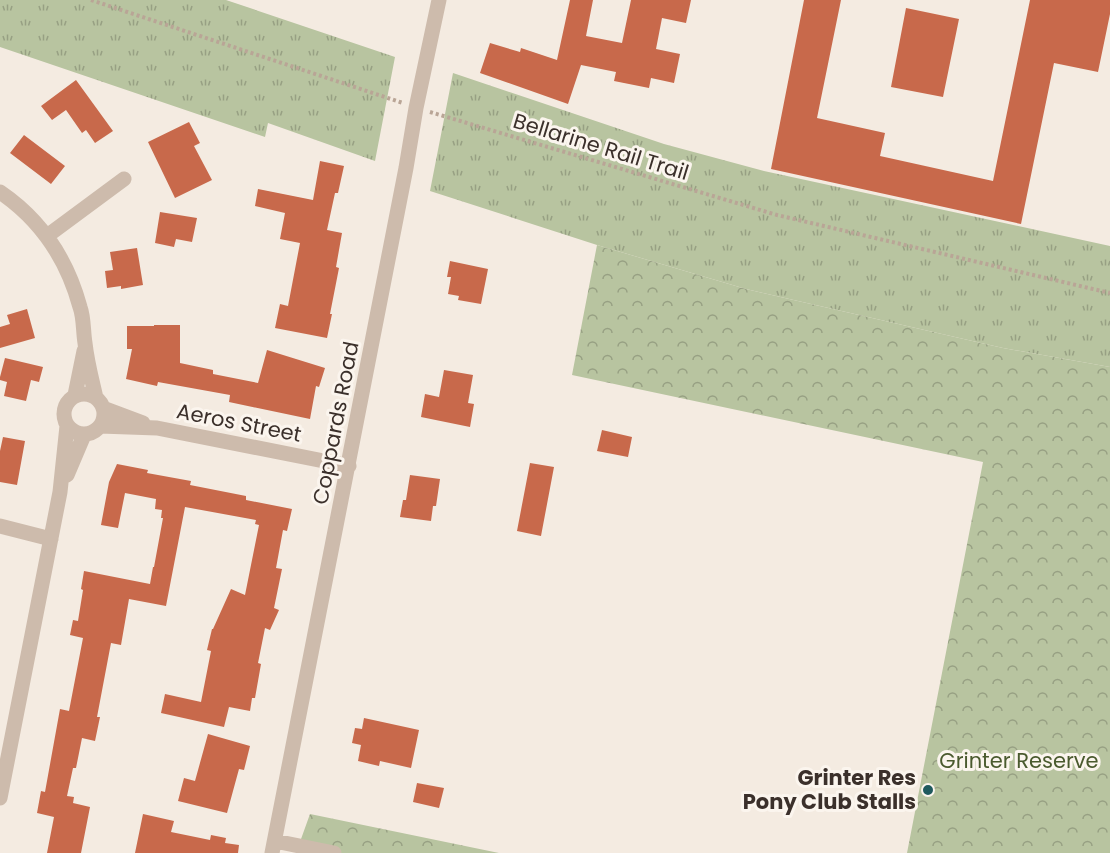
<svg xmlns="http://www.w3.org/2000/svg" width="1110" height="853" font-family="Poppins,sans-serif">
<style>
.grass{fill:url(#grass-tufts)}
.park{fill:url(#park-crowns)}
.building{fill:#c8694b}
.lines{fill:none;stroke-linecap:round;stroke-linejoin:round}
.path{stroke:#b9a596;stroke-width:4;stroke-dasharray:3 3;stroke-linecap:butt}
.minor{stroke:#cdbbac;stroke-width:15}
.poi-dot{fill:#1f5a5e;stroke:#fbf5ee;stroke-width:2}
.labels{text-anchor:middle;stroke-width:6;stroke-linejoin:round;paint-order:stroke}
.street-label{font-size:21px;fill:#3b302b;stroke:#fbf5ee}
.park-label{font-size:21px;fill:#4a5a2e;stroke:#fbf5ee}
.poi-label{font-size:21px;font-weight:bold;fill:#3b302b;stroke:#fbf5ee;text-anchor:end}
</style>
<defs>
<pattern id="grass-tufts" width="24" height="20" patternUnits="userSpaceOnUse" patternTransform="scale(1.5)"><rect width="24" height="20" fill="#b8c4a0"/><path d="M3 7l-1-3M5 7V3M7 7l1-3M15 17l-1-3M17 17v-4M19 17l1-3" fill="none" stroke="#97a083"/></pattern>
<pattern id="park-crowns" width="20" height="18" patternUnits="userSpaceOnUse" patternTransform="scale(1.5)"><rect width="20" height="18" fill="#b8c4a0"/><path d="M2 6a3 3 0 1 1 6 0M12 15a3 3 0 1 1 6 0" fill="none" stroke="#97a083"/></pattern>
</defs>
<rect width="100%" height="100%" fill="#f4ebe1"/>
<!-- grass -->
<path class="grass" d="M 0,0 L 226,0 L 395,57 L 375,161 L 268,123 L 265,137 L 0,47 Z
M 453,73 L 664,144 L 764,171 L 1110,246 L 1110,367 L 1003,348 L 746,289 L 597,245 L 430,191 Z"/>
<!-- park -->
<path class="park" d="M 597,245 L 746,289 L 1003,348 L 1110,367 L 1110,853 L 907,853 L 983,462 L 572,375 Z
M 310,814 L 499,853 L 296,853 Z"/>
<!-- building -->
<path class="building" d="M 570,0 L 593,0 L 586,36 L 622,43 L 631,0 L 691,0 L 686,23 L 662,18 L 656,49 L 680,54 L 674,83 L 651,78 L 649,88 L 614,81 L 616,72 L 581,65 L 568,104 L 480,73 L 490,43 L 520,52 L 521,48 L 557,60 Z
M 804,0 L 841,0 L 817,118 L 885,133 L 880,156 L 993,181 L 1030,0 L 1110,0 L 1110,14 L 1098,72 L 1054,63 L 1021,224 L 771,169 Z
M 906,8 L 959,19 L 943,97 L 891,87 Z
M 76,80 L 113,131 L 95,143 L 86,130 L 82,133 L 66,110 L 52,120 L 41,106 Z
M 189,122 L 200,143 L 194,146 L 212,180 L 175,198 L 148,142 Z
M 24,135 L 65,166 L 51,184 L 10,153 Z
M 320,161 L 344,166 L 338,193 L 335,193 L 327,230 L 342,233 L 336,267 L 339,268 L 330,314 L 332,314 L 327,338 L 275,328 L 280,304 L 288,306 L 300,243 L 280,239 L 285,213 L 255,206 L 258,189 L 313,200 Z
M 160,212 L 197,218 L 192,242 L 176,239 L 174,247 L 155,243 Z
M 137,248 L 143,285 L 121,289 L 121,286 L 107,288 L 105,271 L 113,270 L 110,252 Z
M 450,261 L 488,269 L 481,304 L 458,300 L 459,296 L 448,294 L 451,277 L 447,277 Z
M 27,309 L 35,338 L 0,348 L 0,327 L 10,324 L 7,315 Z
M 154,325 L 180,325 L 180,363 L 213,370 L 213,374 L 258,383 L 267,350 L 325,368 L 319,387 L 316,386 L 310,419 L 229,402 L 230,395 L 158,382 L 157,386 L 126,379 L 132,349 L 127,349 L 127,326 L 154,326 Z
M 5,358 L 43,367 L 39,382 L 31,380 L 26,401 L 4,396 L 7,382 L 0,380 L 0,377 Z
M 444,370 L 473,375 L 468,403 L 474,404 L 470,427 L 421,417 L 425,394 L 439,397 Z
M 602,430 L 632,437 L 628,457 L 597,451 Z
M 3,437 L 25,441 L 17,485 L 0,482 L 0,451 Z
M 530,463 L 554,467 L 541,536 L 517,531 Z
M 117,464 L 148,470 L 147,473 L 191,481 L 190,485 L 246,496 L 246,500 L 292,509 L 287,531 L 283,530 L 276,568 L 282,569 L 274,608 L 279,610 L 270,630 L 265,628 L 258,663 L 261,664 L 255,698 L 252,698 L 250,711 L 229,707 L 224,727 L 161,713 L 165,694 L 201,702 L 211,651 L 207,650 L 212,629 L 213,629 L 231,589 L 245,595 L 259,525 L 255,524 L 256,520 L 185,507 L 166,606 L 129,599 L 121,645 L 111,643 L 97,717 L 100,717 L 95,741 L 82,738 L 76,768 L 73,768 L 67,796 L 74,797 L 73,803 L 90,807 L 81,853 L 47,853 L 54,817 L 37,813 L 41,791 L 45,792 L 60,709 L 69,711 L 83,638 L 70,635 L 73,620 L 78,621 L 83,590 L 81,589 L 84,571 L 150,584 L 153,567 L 154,567 L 163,518 L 161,518 L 162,510 L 155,509 L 156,499 L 125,493 L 118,528 L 101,525 L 109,482 Z
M 410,475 L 440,479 L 436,506 L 433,506 L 431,521 L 400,517 L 403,500 L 406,500 Z
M 364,718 L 419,730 L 411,768 L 380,761 L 379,766 L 358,761 L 361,745 L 352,743 L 355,728 L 362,729 Z
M 208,734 L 250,746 L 244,770 L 239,769 L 227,813 L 178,801 L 184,778 L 195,781 Z
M 417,783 L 444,788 L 439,808 L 413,802 Z
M 143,814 L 174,821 L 171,832 L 210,840 L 211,835 L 226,838 L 225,843 L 239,845 L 238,853 L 135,853 Z"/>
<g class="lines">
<!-- path -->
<path class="path" d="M 91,0 L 403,103
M 430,112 L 777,215 L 1110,293"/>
<!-- minor -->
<path class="minor" d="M 0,192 C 41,220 67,259 80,307 C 84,318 83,331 85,343 C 87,362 92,380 96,398
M 47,236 L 124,179
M64 414a20 20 0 1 1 40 0a20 20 0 1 1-40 0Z
M 75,395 L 84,351
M 103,408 L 143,423
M 100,426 L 157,428 L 349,466
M 67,475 L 84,435
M 0,526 L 51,539
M 0,798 L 60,492 L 67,426
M 275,841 L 334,853
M 272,853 L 406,168 L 416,108 L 439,0"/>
</g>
<!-- markers -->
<circle class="poi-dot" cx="928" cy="790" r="6"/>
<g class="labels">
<!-- street labels -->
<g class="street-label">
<text transform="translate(601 147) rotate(17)" y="7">Bellarine Rail Trail</text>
<text transform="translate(239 423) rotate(11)" y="7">Aeros Street</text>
<text transform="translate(336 423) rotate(-79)" y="7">Coppards Road</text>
</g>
<!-- park labels -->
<g class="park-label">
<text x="1019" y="768">Grinter Reserve</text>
</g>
<!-- poi labels -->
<g class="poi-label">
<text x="916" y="785">Grinter Res<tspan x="916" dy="24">Pony Club Stalls</tspan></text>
</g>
</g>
</svg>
